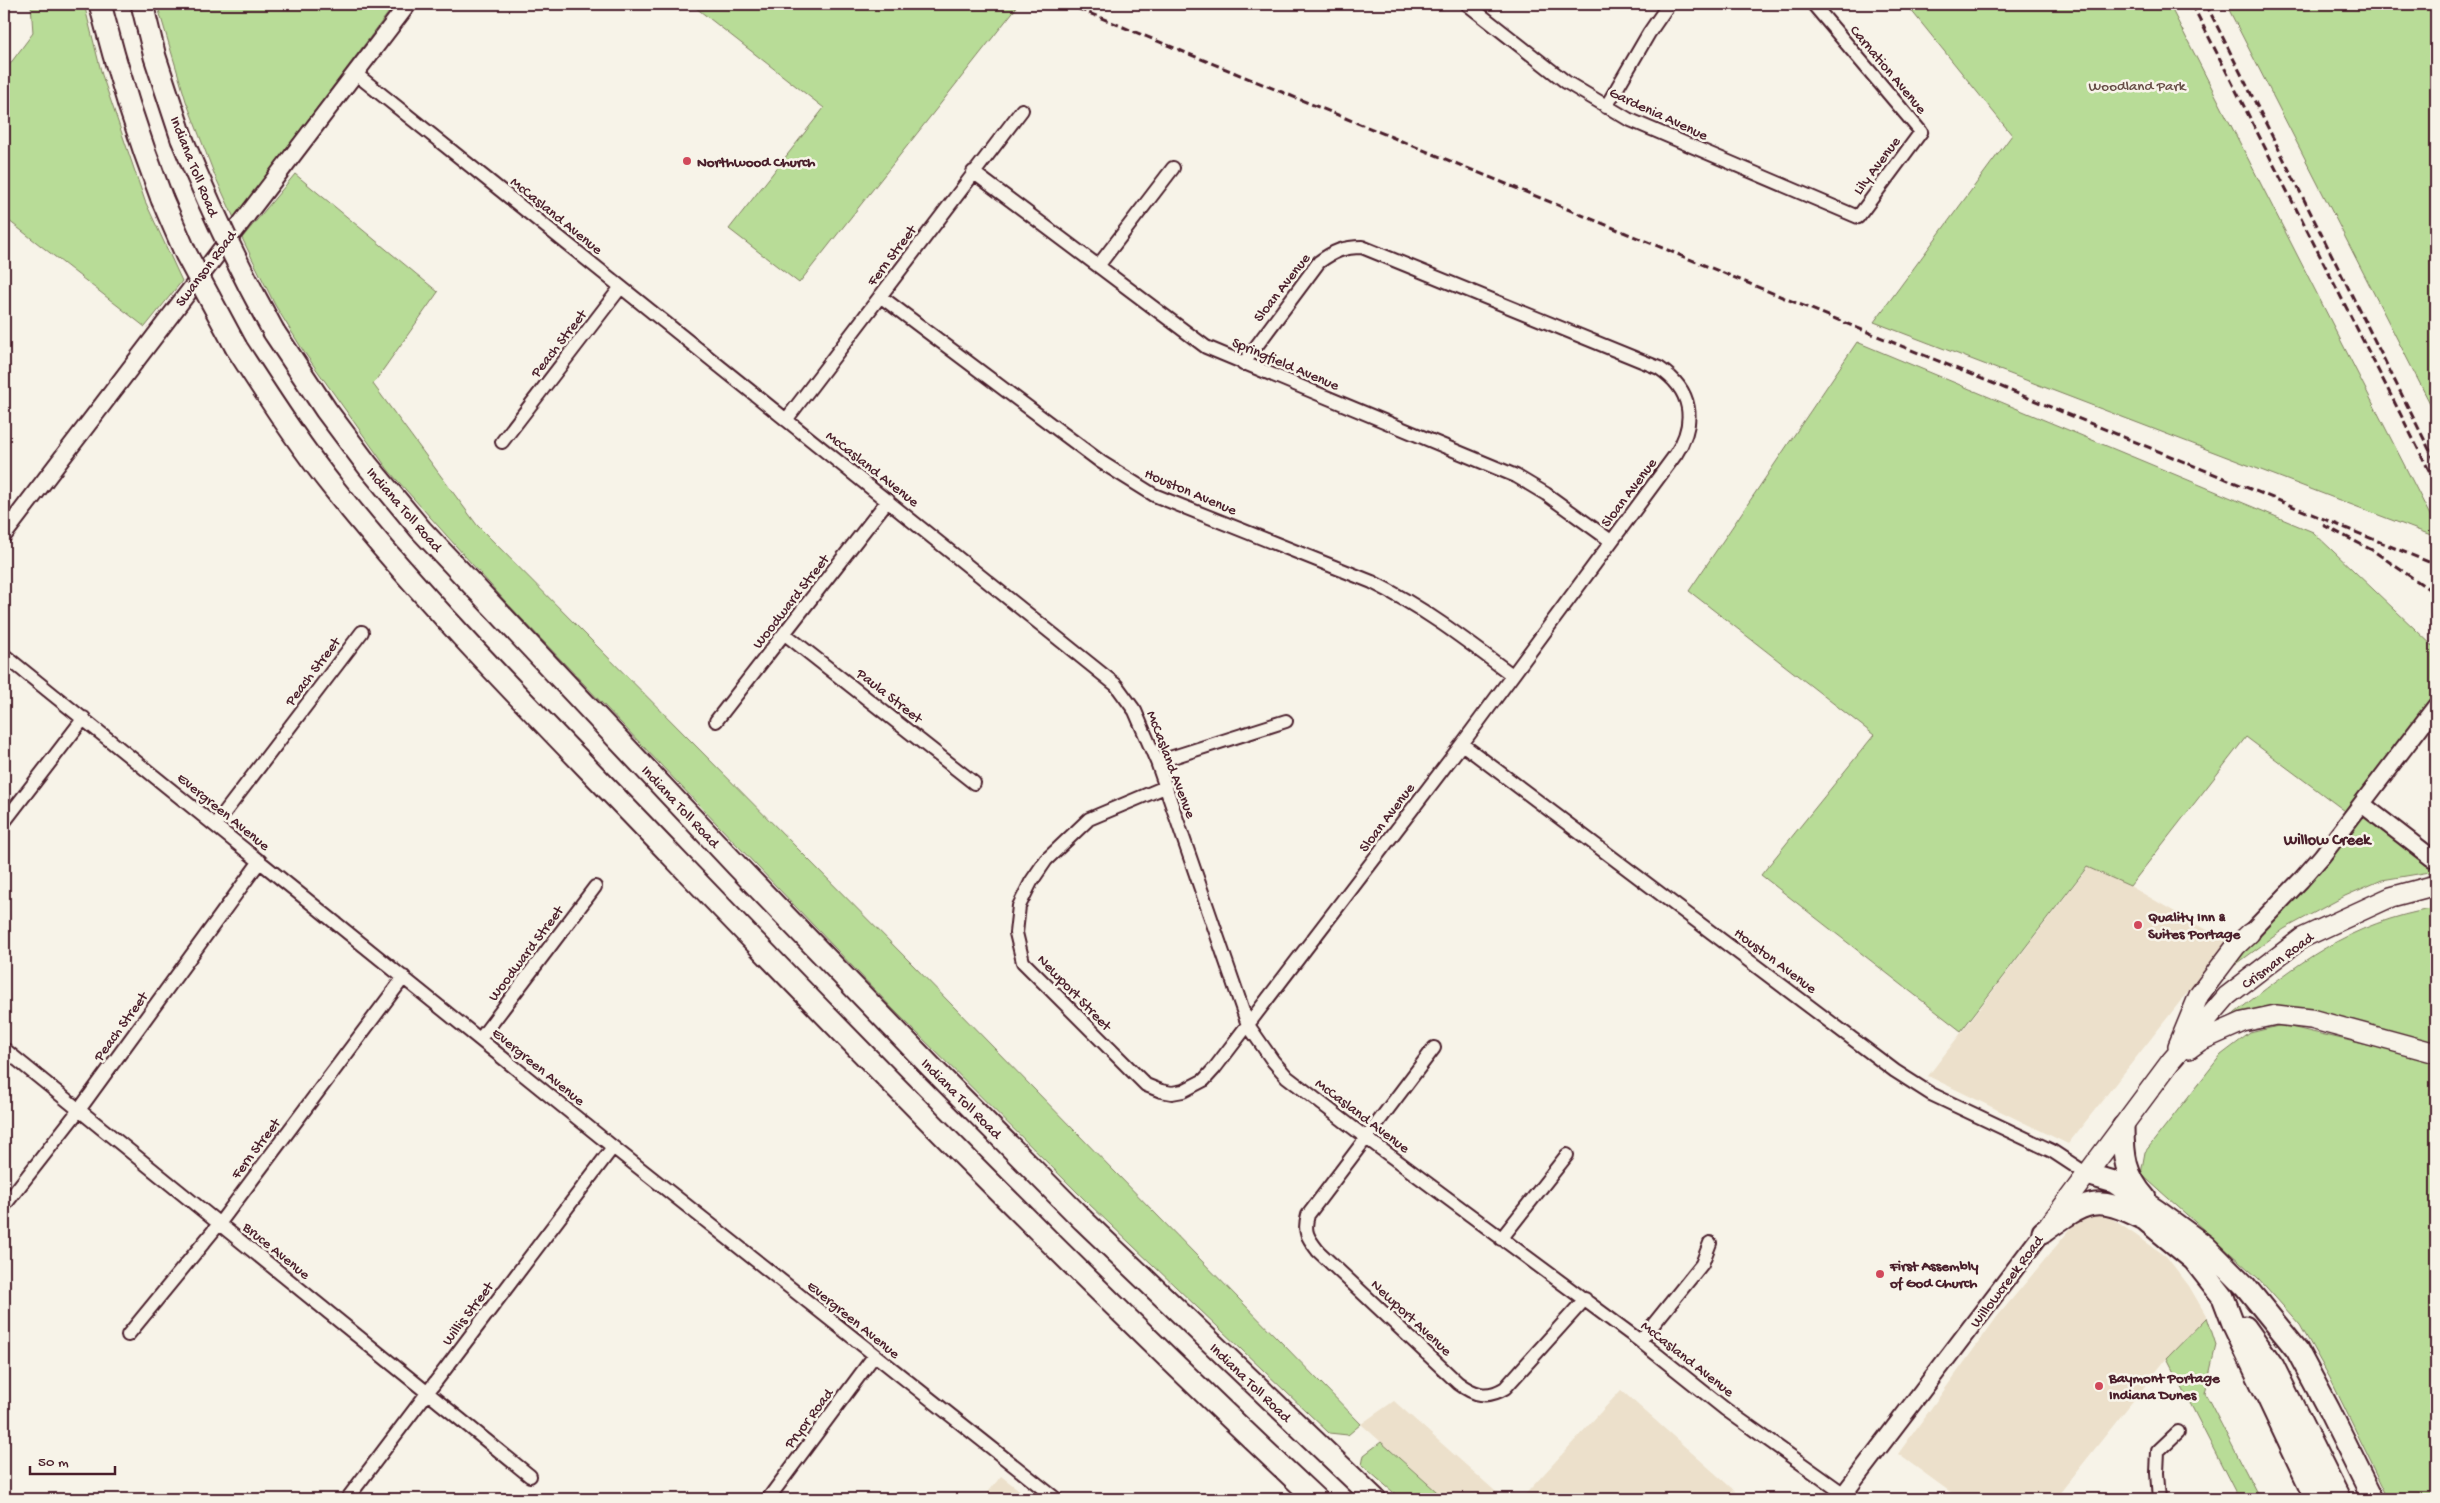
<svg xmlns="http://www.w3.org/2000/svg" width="2440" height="1503" font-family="'Gochi Hand',sans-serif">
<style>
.built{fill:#ece0cb}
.green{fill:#b8dc97;stroke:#817e61}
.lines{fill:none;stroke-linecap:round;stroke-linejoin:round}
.street-casing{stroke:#4a1f2b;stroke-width:16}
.secondary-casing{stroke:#4a1f2b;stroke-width:20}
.primary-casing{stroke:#4a1f2b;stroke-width:22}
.highway-casing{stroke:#4a1f2b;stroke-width:25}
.street{stroke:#f7f3e8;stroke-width:12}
.secondary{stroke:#f7f3e8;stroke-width:16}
.primary{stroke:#f7f3e8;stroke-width:19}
.highway{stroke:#f7f3e8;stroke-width:21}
.rail{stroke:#4a1f2b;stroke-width:3;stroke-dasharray:8 4;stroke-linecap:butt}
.highway-bridge-casing{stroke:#4a1f2b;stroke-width:25;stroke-linecap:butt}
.highway-bridge{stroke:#f7f3e8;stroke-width:21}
.poi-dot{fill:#d1495b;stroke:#f7f3e8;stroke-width:2}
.labels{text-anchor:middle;stroke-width:5;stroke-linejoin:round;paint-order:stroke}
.street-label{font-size:15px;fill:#4a1f2b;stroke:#f7f3e8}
.park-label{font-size:15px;fill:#664e46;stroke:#f7f3e8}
.poi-label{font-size:15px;font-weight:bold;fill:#4a1f2b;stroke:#f7f3e8;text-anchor:start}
.neighbourhood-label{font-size:16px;font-weight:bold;fill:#4a1f2b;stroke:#f7f3e8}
</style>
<rect width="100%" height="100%" fill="#f7f3e8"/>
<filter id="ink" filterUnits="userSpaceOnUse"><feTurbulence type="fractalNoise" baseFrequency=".02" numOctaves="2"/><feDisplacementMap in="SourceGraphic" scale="10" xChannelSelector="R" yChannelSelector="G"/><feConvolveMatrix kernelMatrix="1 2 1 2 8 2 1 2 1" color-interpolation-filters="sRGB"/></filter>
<g filter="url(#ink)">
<!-- built -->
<path class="built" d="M 2088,867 L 2130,886 L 2227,942 L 2068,1144 L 1928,1076 Z
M 2087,1214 L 2111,1218 L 2166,1256 L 2189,1286 L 2207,1317 L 2167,1358 L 2055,1499 L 1960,1499 L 1898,1454 L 1997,1317 L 2072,1227 Z
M 1621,1390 L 1744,1499 L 1521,1499 Z
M 1394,1401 L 1504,1499 L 1445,1499 L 1361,1424 Z
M 1001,1476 L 1031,1499 L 983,1499 Z"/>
<!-- green -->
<path class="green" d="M 31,4 L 84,4 L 102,75 L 145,201 L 182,281 L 145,327 L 4,217 L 4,72 L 33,33 Z
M 157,4 L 395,4 L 234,218 L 215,176 L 186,101 Z
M 691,4 L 1006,4 L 1016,8 L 799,283 L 729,229 L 824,108 Z
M 1906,4 L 2169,4 L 2436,527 L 2436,537 L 1874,322 L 2012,135 Z
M 2226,4 L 2436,4 L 2436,415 Z
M 295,174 L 438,292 L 373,384 L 477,525 L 911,963 L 1361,1424 L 1348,1435 L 1329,1433 L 1088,1203 L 892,1008 L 505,601 L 389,471 L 304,352 L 275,305 L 242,238 Z
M 1857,342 L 2313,532 L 2436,649 L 2436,692 L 2345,811 L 2246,737 L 2130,886 L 2087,867 L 1961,1031 L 1761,875 L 1874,735 L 1689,591 Z
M 2362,815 L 2427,863 L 2436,851 L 2436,871 L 2382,880 L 2345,896 L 2284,929 L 2227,971 L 2318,872 Z
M 2436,908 L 2436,1043 L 2314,1011 L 2230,1017 C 2298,963 2348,923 2436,908 Z
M 2282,1025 L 2436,1061 L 2436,1499 L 2389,1499 L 2330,1378 L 2300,1325 L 2258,1278 L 2141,1174 L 2145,1152 L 2221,1055 L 2250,1033 Z
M 2207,1317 L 2216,1345 L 2205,1393 L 2260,1499 L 2239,1499 L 2167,1358 Z
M 1381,1442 L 1445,1499 L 1401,1499 L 1362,1465 L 1364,1455 Z"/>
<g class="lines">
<!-- street casing -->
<g class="street-casing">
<path id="street" d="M 1467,4 L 1566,82 L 1628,119 L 1858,217 L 1921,132 L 1813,4
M 356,74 L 1116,685 L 1135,711 L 1157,762 L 1248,1025 L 1273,1061 L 1287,1077 L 1365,1137 L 1640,1341 L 1725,1409 L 1851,1499
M 1606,107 L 1649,33 L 1669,4
M 973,172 L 1206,347 L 1516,476 L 1546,494 L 1611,541
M 1098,266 L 1173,168
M 880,296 L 1101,462 L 1154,495 L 1372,582 C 1423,607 1467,641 1512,675
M 786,420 L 1022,110
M 502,442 L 621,287
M 785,634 L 974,783
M 4,655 L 613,1147 L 1056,1499
M 716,721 L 888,500
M 1462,744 L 1895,1071 L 1931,1094 L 2052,1151 L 2087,1174
M 1157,762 L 1286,721
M 1165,787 L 1089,819 L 1046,860 L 1031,882 L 1019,906 L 1016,933 L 1023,962 L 1146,1085 L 1161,1091 L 1172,1093 L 1183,1091 L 1204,1080 L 1214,1069 L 1462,744 L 1676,454 C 1697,421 1692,390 1659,368 L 1362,247 C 1344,247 1334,251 1319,262 L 1243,364
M 4,822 L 84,718
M 215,825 L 362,632
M 480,1039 L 595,887
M 1434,1048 L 1308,1215 C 1303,1232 1308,1238 1318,1251 L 1458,1383 C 1474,1395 1487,1399 1505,1388 L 1585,1299
M 4,1049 L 530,1476
M 4,1206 L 79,1110 L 260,861
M 1501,1239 L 1567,1155
M 128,1335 L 219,1224 L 404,977
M 1640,1341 L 1702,1264 L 1710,1243
M 347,1499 L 613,1147
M 768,1499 L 874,1356
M 2159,1499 L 2157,1473 L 2158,1451 L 2178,1432"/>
</g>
<!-- secondary casing -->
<g class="secondary-casing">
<path id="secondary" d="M 4,534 L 408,4
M 2362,804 L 2432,858
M 2250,933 L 2301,880 L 2322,856 L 2436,706
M 1840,1499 L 2043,1232"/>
</g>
<!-- primary casing -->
<g class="primary-casing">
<path id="primary" d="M 2178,1046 L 2199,995 L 2236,946 L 2250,933
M 2189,1049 L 2200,1041 L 2243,1022 L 2276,1015 L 2311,1019 L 2436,1053
M 2049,1225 L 2171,1061 L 2227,996 L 2302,938 L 2391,897 L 2436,885"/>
</g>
<!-- highway casing -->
<g class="highway-casing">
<path id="highway" d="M 100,4 C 117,70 137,134 162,199
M 142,4 L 155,57 L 182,139
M 274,332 L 326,410 L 368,466 L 421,530 L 739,868 L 932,1068 L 1083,1220 L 1375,1499
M 236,347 C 268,396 299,445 336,491 C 440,621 560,738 675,859 C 884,1077 1095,1292 1316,1499
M 2123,1127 C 2123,1155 2125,1176 2145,1198
M 2087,1174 L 2114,1182 L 2157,1211 L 2205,1246 L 2245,1286 L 2297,1350 L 2329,1410 L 2373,1499
M 2142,1217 L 2194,1260 L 2223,1297 L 2234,1326 L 2316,1499
M 2043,1232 C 2086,1201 2096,1194 2144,1219
M 2245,1327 L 2273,1366 L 2339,1499"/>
</g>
<!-- street -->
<use href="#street" class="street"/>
<!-- secondary -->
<use href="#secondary" class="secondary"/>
<!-- primary -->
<use href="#primary" class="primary"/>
<!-- highway -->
<use href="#highway" class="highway"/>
<!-- rail -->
<path class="rail" d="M 1067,4 L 2436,565
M 2192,4 L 2436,484
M 2206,4 L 2436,463
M 2323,525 L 2372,550 L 2436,594"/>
<!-- highway-bridge casing -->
<g class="highway-bridge-casing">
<path id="highway-bridge" d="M 182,139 C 209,205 239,269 274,332
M 162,199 L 186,254 L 236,347"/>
</g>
<!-- highway-bridge -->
<use href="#highway-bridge" class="highway-bridge"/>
</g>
</g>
<!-- markers -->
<g class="poi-dot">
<circle cx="687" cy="161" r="5"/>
<circle cx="2138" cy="925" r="5"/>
<circle cx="1880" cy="1274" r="5"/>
<circle cx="2099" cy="1386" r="5"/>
</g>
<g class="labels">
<!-- street labels -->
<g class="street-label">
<text transform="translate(1889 69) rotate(50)" y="5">Carnation Avenue</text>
<text transform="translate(1659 113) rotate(25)" y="5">Gardenia Avenue</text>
<text transform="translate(1876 165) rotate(-53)" y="5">Lily Avenue</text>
<text transform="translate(195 166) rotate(68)" y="5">Indiana Toll Road</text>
<text transform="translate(557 215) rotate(39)" y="5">McCasland Avenue</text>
<text transform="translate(891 255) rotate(-53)" y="5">Fern Street</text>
<text transform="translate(205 268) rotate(-53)" y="5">Swanson Road</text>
<text transform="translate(1281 287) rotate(-52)" y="5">Sloan Avenue</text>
<text transform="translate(558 343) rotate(-52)" y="5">Peach Street</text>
<text transform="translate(1286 363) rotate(23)" y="5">Springfield Avenue</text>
<text transform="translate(873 468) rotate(38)" y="5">McCasland Avenue</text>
<text transform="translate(1191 491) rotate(23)" y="5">Houston Avenue</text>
<text transform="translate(1628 492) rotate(-53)" y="5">Sloan Avenue</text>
<text transform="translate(405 509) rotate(49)" y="5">Indiana Toll Road</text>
<text transform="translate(790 601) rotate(-52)" y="5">Woodward Street</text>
<text transform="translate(312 671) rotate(-53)" y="5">Peach Street</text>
<text transform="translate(890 695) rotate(38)" y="5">Paula Street</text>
<text transform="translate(1172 764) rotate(69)" y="5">McCasland Avenue</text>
<text transform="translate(681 806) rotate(47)" y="5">Indiana Toll Road</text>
<text transform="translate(224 811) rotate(39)" y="5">Evergreen Avenue</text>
<text transform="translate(1386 817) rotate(-53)" y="5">Sloan Avenue</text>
<text transform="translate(525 953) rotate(-53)" y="5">Woodward Street</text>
<text transform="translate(1776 960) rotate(37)" y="5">Houston Avenue</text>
<text transform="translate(2277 960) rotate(-36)" y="5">Crisman Road</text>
<text transform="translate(1075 992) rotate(46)" y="5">Newport Street</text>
<text transform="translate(120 1026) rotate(-54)" y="5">Peach Street</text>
<text transform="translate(539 1066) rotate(39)" y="5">Evergreen Avenue</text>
<text transform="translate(962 1098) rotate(45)" y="5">Indiana Toll Road</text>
<text transform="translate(1363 1115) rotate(37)" y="5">McCasland Avenue</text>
<text transform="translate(255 1148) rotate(-53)" y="5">Fern Street</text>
<text transform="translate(277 1250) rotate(39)" y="5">Bruce Avenue</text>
<text transform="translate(2006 1281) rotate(-53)" y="5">Willowcreek Road</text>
<text transform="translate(467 1313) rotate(-53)" y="5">Willis Street</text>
<text transform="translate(1412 1317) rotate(43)" y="5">Newport Avenue</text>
<text transform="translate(854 1319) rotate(39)" y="5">Evergreen Avenue</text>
<text transform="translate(1688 1358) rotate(38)" y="5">McCasland Avenue</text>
<text transform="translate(1251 1382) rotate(44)" y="5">Indiana Toll Road</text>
<text transform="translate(808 1418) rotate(-53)" y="5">Pryor Road</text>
</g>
<!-- park labels -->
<g class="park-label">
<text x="2137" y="90">Woodland Park</text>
</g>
<!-- poi labels -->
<g class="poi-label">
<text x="697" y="166">Northwood Church</text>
<text x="2148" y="921">Quality Inn &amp;<tspan x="2148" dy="17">Suites Portage</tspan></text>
<text x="1890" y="1270">First Assembly<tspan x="1890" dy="17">of God Church</tspan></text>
<text x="2109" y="1382">Baymont Portage<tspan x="2109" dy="17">Indiana Dunes</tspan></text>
</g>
<!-- neighbourhood labels -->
<g class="neighbourhood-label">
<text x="2327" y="844">Willow Creek</text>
</g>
</g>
<!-- margin -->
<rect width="2440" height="1503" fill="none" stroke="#f7f3e8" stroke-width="20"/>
<rect x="10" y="10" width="2420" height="1483" fill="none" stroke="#4a1f2b" stroke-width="2" filter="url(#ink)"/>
<!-- scale -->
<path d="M30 1466v8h85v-8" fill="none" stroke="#4a1f2b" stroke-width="2.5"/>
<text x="38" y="1466" font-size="15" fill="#4a1f2b" stroke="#f7f3e8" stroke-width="4" paint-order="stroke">50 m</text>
</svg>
